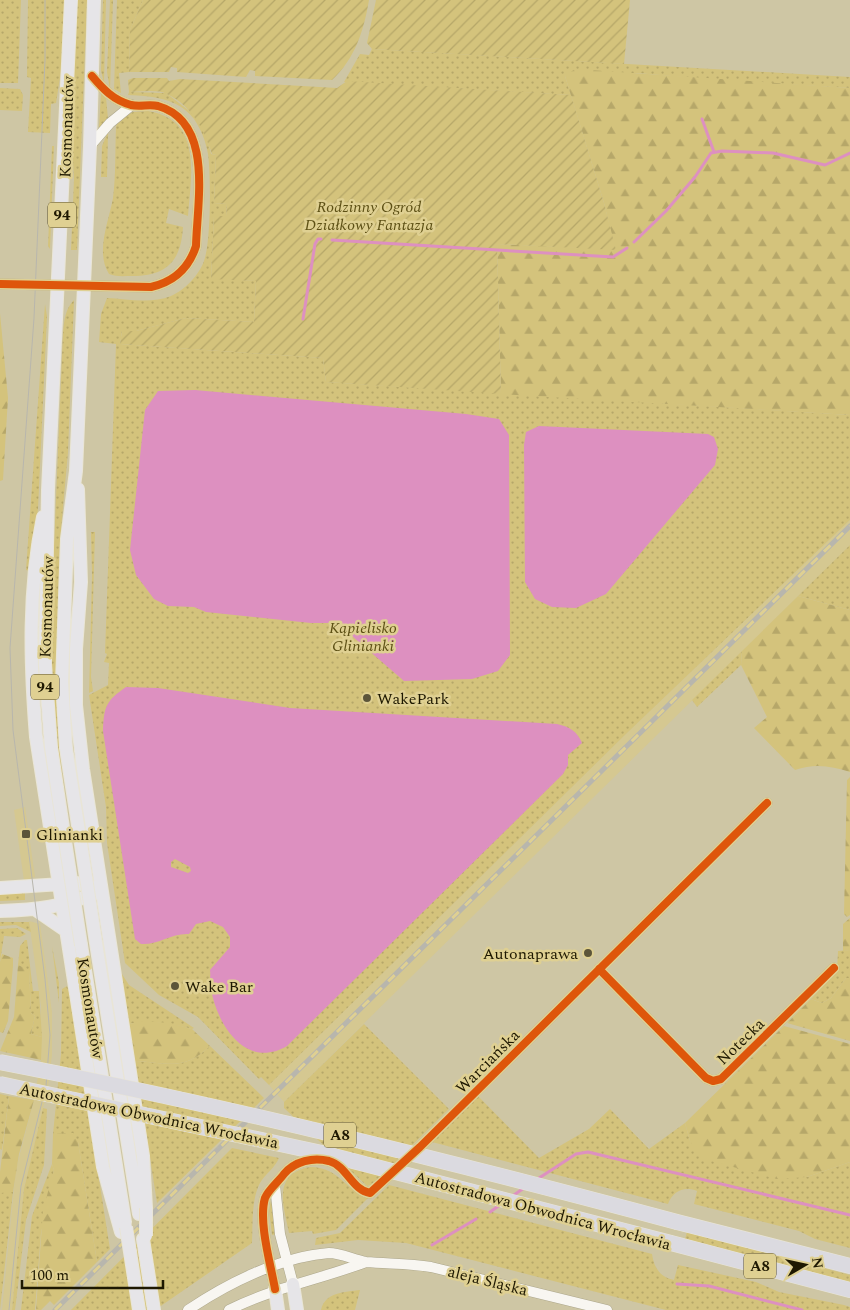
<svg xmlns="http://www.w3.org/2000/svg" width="850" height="1310" font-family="Spectral,serif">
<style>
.built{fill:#d5c891}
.grass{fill:url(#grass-dots)}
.forest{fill:url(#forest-firs)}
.garden{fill:url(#garden-furrows)}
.water{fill:#dd90c0;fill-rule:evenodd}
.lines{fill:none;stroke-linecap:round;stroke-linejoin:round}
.stream{stroke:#dd90c0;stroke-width:3}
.minor-casing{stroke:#aca68b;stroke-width:11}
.major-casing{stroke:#e9e5d6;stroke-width:14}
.highway-casing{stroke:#e9e5d6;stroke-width:16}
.minor{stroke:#f8f6f1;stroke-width:10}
.major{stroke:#e6e5e8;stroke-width:12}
.highway{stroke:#dbdae0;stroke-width:15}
.tram{stroke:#b8b6ad;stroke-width:1}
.rail-casing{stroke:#b8b6ad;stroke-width:5}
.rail{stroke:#dfd092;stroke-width:3;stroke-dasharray:9;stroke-linecap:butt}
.major-bridge-casing{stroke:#e9e5d6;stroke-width:14;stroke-linecap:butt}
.highway-bridge-casing{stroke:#e9e5d6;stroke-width:16;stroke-linecap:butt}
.major-bridge{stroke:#e6e5e8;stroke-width:12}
.highway-bridge{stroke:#dbdae0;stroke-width:15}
.cycleway-casing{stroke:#dfd092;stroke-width:11}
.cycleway{stroke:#de560b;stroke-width:8}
.poi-dot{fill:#5c553a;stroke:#dfd092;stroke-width:2}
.labels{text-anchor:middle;stroke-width:5;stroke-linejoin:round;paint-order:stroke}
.shield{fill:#dfd092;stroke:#584f2c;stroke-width:1}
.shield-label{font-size:15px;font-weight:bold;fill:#1e1801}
.street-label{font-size:16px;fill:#1e1801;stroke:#dfd092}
.park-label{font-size:16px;font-style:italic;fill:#5d5015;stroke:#dfd092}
.poi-label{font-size:16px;fill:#1e1801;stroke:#dfd092;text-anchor:start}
</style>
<defs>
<pattern id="grass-dots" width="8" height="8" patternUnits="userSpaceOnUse" patternTransform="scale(1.25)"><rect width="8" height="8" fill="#d4c37c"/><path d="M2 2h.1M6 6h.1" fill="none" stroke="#b6a769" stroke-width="1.8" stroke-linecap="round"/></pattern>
<pattern id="forest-firs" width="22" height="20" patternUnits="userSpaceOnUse" patternTransform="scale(1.25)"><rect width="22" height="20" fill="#d4c37c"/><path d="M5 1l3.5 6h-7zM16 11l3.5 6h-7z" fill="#b6a769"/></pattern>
<pattern id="garden-furrows" width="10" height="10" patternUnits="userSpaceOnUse" patternTransform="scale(1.25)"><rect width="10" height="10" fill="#d4c37c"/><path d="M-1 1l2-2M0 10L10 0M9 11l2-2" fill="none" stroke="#b6a769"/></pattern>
</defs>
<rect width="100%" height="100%" fill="#cec6a4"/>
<!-- built -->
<path class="built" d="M 850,520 L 850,545 L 284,1102 L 269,1085 L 625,735 Z
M 25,807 L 35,877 L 24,881 L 14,810 Z
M 29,921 L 40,924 L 52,1012 L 52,1055 L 48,1087 L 24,1189 L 12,1310 L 2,1310 L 16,1169 L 33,1104 L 41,1060 L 41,1006 Z"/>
<!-- grass -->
<path class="grass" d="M 0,0 L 21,0 L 18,83 L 0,83 Z
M 28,0 L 65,0 L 62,65 L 56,103 L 51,104 L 50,133 L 28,132 L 31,78 L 27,77 Z
M 77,0 L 87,0 L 77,250 L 71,250 L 74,179 L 71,128 Z
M 103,0 L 106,0 L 104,83 L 101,71 Z
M 110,0 L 113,0 L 110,90 L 107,72 Z
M 117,0 L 143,0 L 130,30 L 129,72 L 119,73 L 121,93 L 114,89 Z
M 372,49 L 850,77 L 850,88 L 717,80 L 637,73 L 565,76 L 571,95 L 344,82 L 360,54 L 369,55 Z
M 0,88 L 20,89 L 23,95 L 22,111 L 0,110 Z
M 129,92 L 166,93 L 196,116 L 207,137 L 211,154 L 216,155 L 214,203 L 227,204 L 226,216 L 214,216 L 211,278 L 256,281 L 254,322 L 186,318 L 136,331 L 122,331 L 120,344 L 323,358 L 326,382 L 850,415 L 850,520 L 625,735 L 269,1085 L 261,1077 L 259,1079 L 198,1017 L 159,995 L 125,963 L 107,843 L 106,807 L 89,695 L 108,685 L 109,663 L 104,662 L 107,654 L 105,653 L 116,344 L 99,342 L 101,314 L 107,298 C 127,299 151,304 171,296 C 185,290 199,275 204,261 C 211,242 211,175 208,154 C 206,142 201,129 194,119 C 178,98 152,96 128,95 Z
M 101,93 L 106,97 L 108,119 L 99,128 Z
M 148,111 C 203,120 191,176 188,216 L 169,209 L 166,223 L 183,227 C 181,261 167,276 132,276 C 124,276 116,277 109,274 C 95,252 109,221 113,198 C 116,175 115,150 116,127 L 118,120 L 133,112 Z
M 108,132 L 107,177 L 101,177 L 102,146 Z
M 52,146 L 54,146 L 50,249 L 48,246 Z
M 74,300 L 68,452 L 60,541 L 56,679 L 60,757 L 71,840 L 54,727 L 50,640 L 63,333 C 64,321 65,309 74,300 Z
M 45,304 L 47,316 L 38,509 L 30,571 L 26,570 Z
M 91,532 L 95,532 L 91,677 L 93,691 L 89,693 L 92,575 Z
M 850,545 L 850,610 L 798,596 Z
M 742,651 L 741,665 L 697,707 L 692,700 Z
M 25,893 L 25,900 L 0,901 L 0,894 Z
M 0,922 L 29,922 L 31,932 L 16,925 L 0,926 Z
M 17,928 L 26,934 L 20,937 L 4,936 L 0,962 L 0,929 Z
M 25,940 L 27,940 L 33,991 L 39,991 L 42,1037 L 31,1034 L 35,1016 L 31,1013 L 29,971 L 18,965 L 20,946 Z
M 52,946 L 59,983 L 59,1003 Z
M 850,950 L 850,978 L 846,978 L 831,998 L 822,1003 L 811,999 L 837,972 L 838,951 Z
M 120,971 L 129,985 L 194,1028 L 192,1029 C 170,1023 151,1020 129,1024 Z
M 67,986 L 70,995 L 110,1249 L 97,1262 L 78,1142 L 53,1134 L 61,1054 L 62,989 Z
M 364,1024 L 449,1109 L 373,1184 L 367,1186 L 284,1108 L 284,1102 Z
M 210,1046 L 264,1098 L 157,1203 L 135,1061 C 169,1063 184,1071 210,1046 Z
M 0,1094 L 9,1096 L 2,1150 L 0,1149 Z
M 478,1096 L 539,1158 L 589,1129 L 610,1109 L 649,1149 L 685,1123 L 690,1141 L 807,1177 L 850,1162 L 850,1248 L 815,1239 L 799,1231 L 694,1204 L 697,1191 C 684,1186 673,1191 668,1204 L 432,1142 Z
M 43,1108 L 47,1109 L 44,1165 L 26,1220 L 15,1310 L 12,1310 L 24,1189 Z
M 232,1148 L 279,1158 C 275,1168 265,1174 260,1183 C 251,1200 253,1224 252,1243 L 155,1310 L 71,1310 Z
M 52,1164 L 54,1170 L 41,1233 L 35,1310 L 21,1310 L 32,1216 Z
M 310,1167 C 341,1167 347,1194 369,1197 L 336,1230 L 313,1234 L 312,1231 L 289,1233 C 284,1207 271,1174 310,1167 Z
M 389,1185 L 652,1254 C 654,1268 660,1277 674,1280 L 678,1265 L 756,1282 L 779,1292 L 844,1305 L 850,1307 L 850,1310 L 666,1310 L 406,1243 L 358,1240 L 315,1245 L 316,1238 L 340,1233 Z
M 5,1191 L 13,1192 L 0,1310 L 0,1193 Z
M 272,1194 L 277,1234 L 272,1235 L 269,1211 Z
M 687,1232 L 850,1275 L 850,1282 L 685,1239 Z
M 360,1290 L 355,1310 L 321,1310 C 325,1292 345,1292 360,1290 Z"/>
<!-- forest -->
<path class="forest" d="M 575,69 L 850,88 L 850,415 L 501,394 L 497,244 L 615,249 L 604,203 L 565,76 Z
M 0,313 L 8,398 L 3,480 L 0,481 Z
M 798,596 L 850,610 L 850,772 C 831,766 815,763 795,770 L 754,728 L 767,717 L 741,665 L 742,651 Z
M 850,777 L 850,915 L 847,917 L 844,914 L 847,780 Z
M 850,918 L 850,950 L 843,951 L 843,924 Z
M 2,954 L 13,958 L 13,966 L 8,1021 L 3,1033 L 0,1032 L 0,962 Z
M 18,965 L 29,970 L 31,1013 L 35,1016 L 31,1034 L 42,1037 L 41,1060 L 0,1051 L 14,1017 Z
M 846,978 L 850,978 L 850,1041 L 787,1023 L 811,999 L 822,1003 L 831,998 Z
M 143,1021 L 170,1023 L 192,1029 L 210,1046 C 184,1071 169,1063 135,1061 L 129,1024 Z
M 784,1026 L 850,1044 L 850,1162 L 807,1177 L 777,1179 L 708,1160 L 698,1153 L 690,1141 L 685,1123 Z
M 9,1096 L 34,1100 L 19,1154 L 13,1192 L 0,1193 L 0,1172 Z
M 73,1133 L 78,1142 L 97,1262 L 54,1305 L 50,1301 L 41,1310 L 36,1310 L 43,1210 L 54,1170 L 52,1164 L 53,1134 Z"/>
<!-- garden -->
<path class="garden" d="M 143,0 L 369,0 C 364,30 355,59 332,80 L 255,76 L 255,71 L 250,70 L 246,77 L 177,72 L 177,68 L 171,67 L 169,72 L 129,72 L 130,30 Z
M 376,0 L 630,0 L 624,64 L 372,49 L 367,43 Z
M 133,78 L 167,78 L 169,81 L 180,79 L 337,88 L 347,81 L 571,95 L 604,203 L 616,250 L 497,244 L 501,394 L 326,382 L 323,358 L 120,344 L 122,331 L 136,331 L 186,318 L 254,322 L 256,281 L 211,279 L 214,216 L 226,216 L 227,204 L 214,203 L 216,155 L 212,154 C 204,129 192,106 167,94 C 158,89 139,92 129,92 L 128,80 Z"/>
<!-- water -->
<path class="water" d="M 195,390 L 466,414 L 499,419 L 509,435 L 510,655 L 498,671 L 472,679 L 404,681 L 337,623 L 311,623 L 206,612 L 194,607 L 168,606 L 154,599 L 136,575 L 130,550 L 145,410 L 158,391 Z
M 539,426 L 708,434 L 714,437 L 718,449 L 715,465 L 606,594 L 576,608 L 552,607 L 535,599 L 525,582 L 524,445 L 526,432 Z
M 126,687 L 158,688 L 290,708 L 557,724 C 570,727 577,731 582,743 L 568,755 L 568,765 L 563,774 L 287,1046 C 246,1070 217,1025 211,989 C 209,983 211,976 210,970 L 230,947 L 230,937 L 223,927 L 210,921 L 196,924 L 189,934 C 171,933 159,945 141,944 L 135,939 L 103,731 C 104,706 106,701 126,687 ZM 175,859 L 190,867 L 191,871 L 188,873 L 171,867 L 171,862 Z"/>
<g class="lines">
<!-- stream -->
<path class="stream" d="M 702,119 L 714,152
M 332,240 L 613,257 L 627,248
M 634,242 L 666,211 L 695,177 L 711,153 L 722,151 L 773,153 L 825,165 L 850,153
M 303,319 L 315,244 L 318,239 L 321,239
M 536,1180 L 576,1154 L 588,1152 L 850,1215
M 511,1197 L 524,1188
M 490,1212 L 500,1205
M 432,1245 L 476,1219
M 677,1284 L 709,1286 L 802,1310"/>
<!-- minor casing -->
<g class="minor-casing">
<path id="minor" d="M 90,146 L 110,123 L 132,105
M 0,284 L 151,287 C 173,282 189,268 196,246 C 197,202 214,122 158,106 C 149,104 140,107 131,105 C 113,100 103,89 92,76
M 599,969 L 706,1078 L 713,1081 L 721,1079 L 834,968
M 275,1185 L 280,1234 L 293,1284
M 275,1289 C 271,1266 258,1221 265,1198 C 268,1190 279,1181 284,1174 C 295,1161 313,1157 329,1161 C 347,1166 352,1190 370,1193 L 420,1147 L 767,803
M 188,1310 C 228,1283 280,1257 329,1253 C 341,1253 354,1260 366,1262 C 388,1264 409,1263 431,1267 L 607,1310
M 229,1310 C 273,1288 321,1279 366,1262"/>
</g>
<!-- major casing -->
<g class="major-casing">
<path id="major" d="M 78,489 L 81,582 L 76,649 L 76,705 L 83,769 L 143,1156 L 146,1208
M 43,517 C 28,590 30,662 36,737 L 103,1167 L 121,1232
M 80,838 L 66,748 L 62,682 L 67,539 L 76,471 L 90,146 L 94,0
M 65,841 L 51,747 L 45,664 L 48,490 L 71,0
M 0,888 L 77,883 L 97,888
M 36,910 L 65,930
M 0,911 C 34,910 66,907 97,892
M 96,943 L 139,1214
M 81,945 L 125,1222
M 143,1239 L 154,1310
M 130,1252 L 139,1310
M 293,1284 L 297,1310
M 275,1289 L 278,1310"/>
</g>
<!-- highway casing -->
<g class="highway-casing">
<path id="highway" d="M 677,1222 L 850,1266
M 671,1243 L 850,1290"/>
</g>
<!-- minor -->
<use href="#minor" class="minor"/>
<!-- major -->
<use href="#major" class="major"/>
<!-- highway -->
<use href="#highway" class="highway"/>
<!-- tram -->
<path class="tram" d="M 9,1310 L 21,1186 L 46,1086 L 50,1035 L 45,979 L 13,730 L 10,648 L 34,318 L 45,60 L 45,0"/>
<!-- rail casing -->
<g class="rail-casing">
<path id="rail" d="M 55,1310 L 850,526"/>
</g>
<!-- rail -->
<use href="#rail" class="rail"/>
<!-- major-bridge casing -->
<g class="major-bridge-casing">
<path id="major-bridge" d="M 80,838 L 96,943
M 65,841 L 81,945
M 146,1208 L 146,1236
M 126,1227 L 130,1252"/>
</g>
<!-- highway-bridge casing -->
<g class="highway-bridge-casing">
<path id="highway-bridge" d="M 0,1062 C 228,1106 452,1162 677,1222
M 0,1084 L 322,1153 L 671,1243"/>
</g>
<!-- major-bridge -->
<use href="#major-bridge" class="major-bridge"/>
<!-- highway-bridge -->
<use href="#highway-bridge" class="highway-bridge"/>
<!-- cycleway casing -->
<g class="cycleway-casing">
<path id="cycleway" d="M 0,284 L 151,287 C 173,282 189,268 196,246 C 197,202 214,122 158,106 C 149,104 140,107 131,105 C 113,100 103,89 92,76
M 599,969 L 706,1078 L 713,1081 L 721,1079 L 834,968
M 275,1289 C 271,1266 258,1221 265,1198 C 268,1190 279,1181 284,1174 C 295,1161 313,1157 329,1161 C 347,1166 352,1190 370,1193 L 420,1147 L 767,803"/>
</g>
<!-- cycleway -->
<use href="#cycleway" class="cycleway"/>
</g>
<!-- markers -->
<g class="poi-dot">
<circle cx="367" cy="698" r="5"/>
<rect x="21" y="829" width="10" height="10" rx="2.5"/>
<circle cx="588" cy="953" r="5"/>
<circle cx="175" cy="986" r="5"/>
</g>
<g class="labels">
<!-- shield labels -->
<g class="shield">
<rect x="48" y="202.5" width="28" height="25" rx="4"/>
<rect x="31" y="674.5" width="28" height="25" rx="4"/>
<rect x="324" y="1122.5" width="32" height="25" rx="4"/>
<rect x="744" y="1253.5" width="32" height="25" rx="4"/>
</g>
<g class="shield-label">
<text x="62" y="220">94</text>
<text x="45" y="692">94</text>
<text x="340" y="1140">A8</text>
<text x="760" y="1271">A8</text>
</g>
<!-- street labels -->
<g class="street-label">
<text transform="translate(66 127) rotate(-88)" y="6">Kosmonautów</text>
<text transform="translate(46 607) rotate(-88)" y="6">Kosmonautów</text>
<text transform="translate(91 1008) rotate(81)" y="6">Kosmonautów</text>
<text transform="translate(740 1041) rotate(-44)" y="6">Notecka</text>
<text transform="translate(487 1061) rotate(-45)" y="6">Warciańska</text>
<text transform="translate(149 1115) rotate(12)" y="6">Autostradowa Obwodnica Wrocławia</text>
<text transform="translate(543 1210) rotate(15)" y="6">Autostradowa Obwodnica Wrocławia</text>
<text transform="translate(488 1280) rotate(14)" y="6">aleja Śląska</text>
</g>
<!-- park labels -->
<g class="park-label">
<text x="369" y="212">Rodzinny Ogród<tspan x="369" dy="18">Działkowy Fantazja</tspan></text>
<text x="363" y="633">Kąpielisko<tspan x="363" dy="18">Glinianki</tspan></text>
</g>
<!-- poi labels -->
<g class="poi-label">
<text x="377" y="704">WakePark</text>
<text x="36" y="840">Glinianki</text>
<text x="578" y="959" text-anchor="end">Autonaprawa</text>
<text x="185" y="992">Wake Bar</text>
</g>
</g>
<!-- north arrow -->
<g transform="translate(805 1265) rotate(81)" stroke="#dfd092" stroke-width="4" paint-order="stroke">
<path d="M0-4L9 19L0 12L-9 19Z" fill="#1e1801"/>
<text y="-8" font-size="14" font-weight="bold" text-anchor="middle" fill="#1e1801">N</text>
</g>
<!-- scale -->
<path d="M22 1280v8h141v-8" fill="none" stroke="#1e1801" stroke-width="2.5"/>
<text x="30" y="1280" font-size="15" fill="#1e1801" stroke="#dfd092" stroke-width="4" paint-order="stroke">100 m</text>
</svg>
